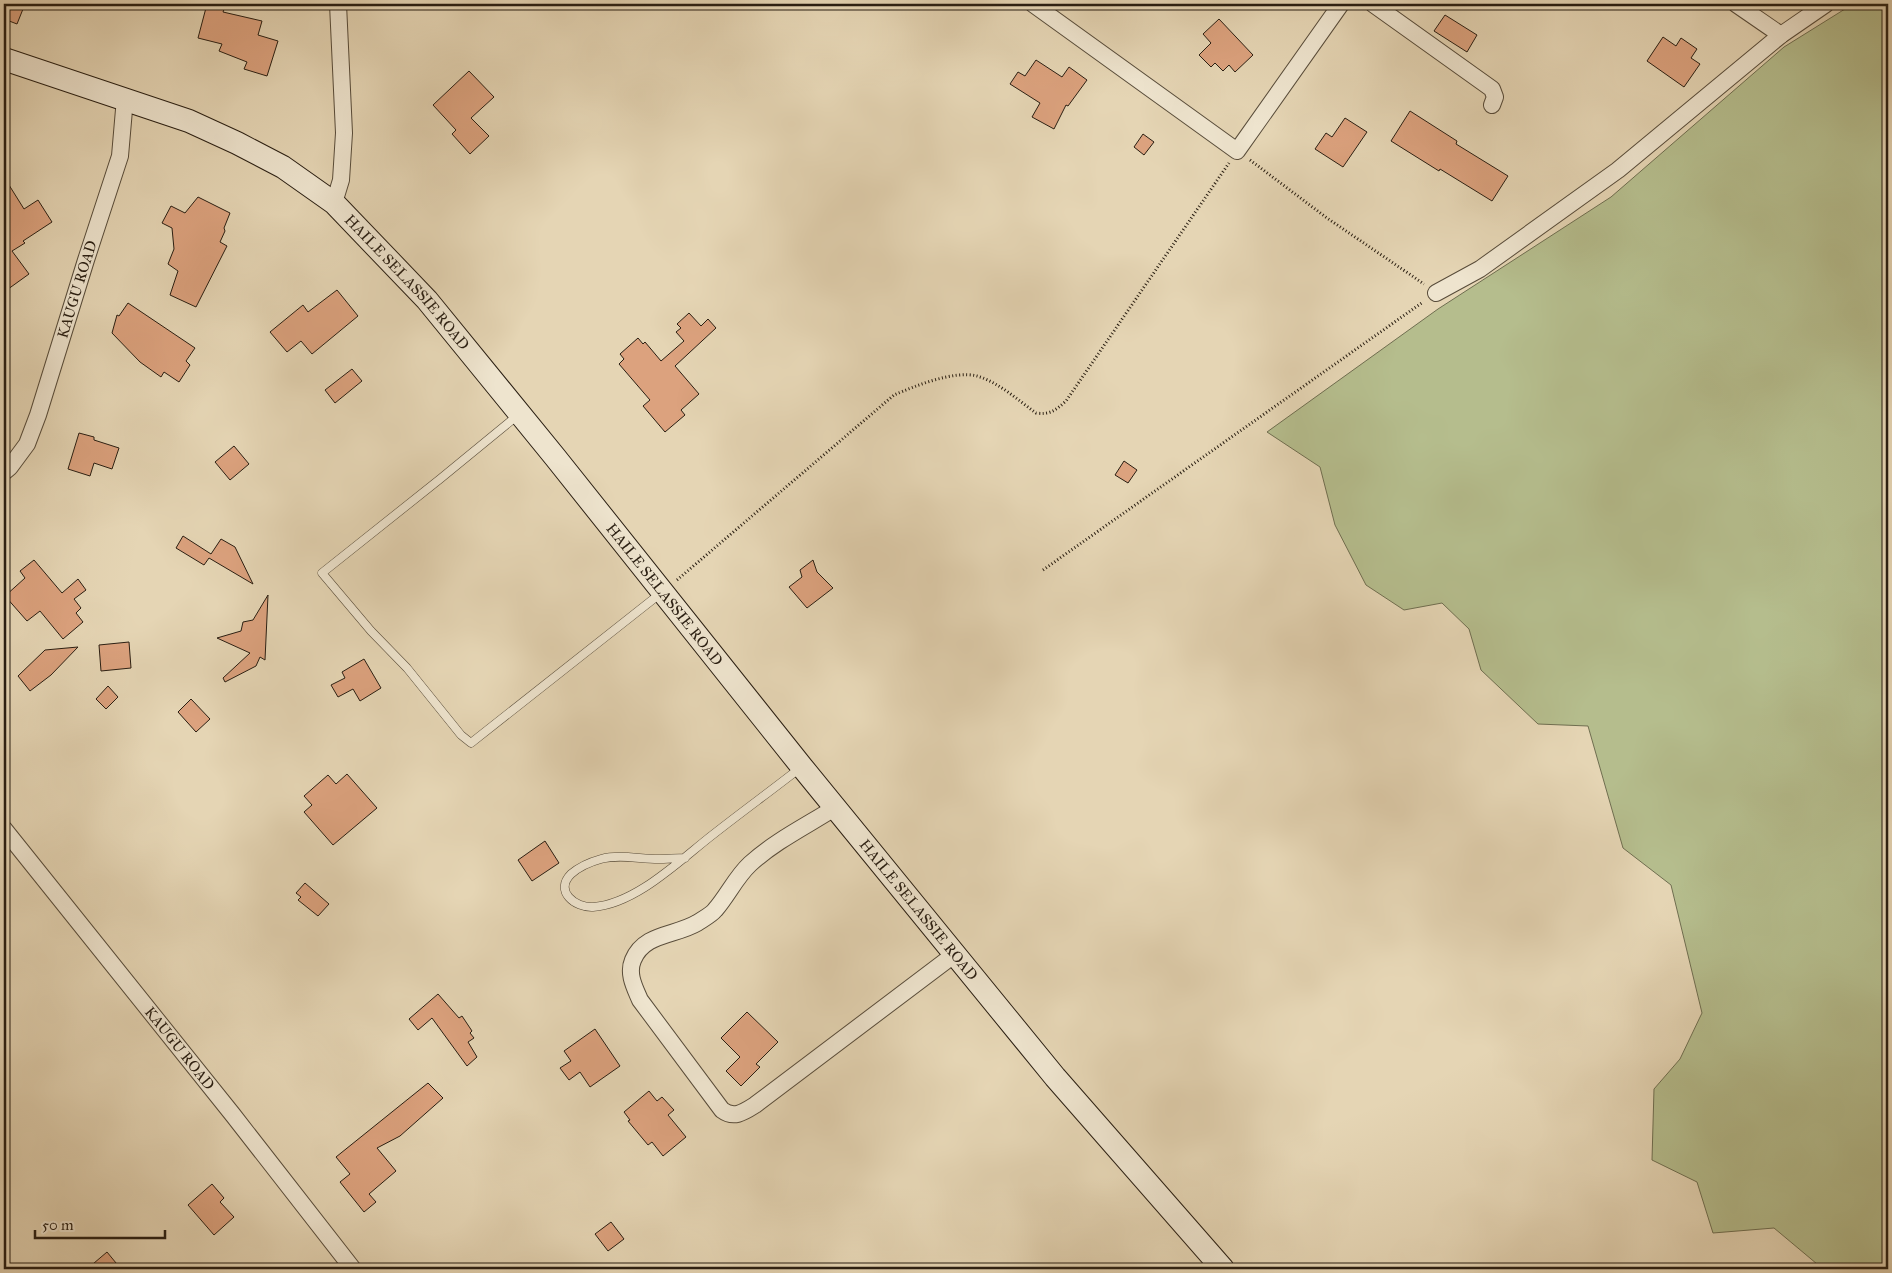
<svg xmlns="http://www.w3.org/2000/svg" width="1892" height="1273" font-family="'IM FELL Great Primer',serif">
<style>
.green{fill:#b5bd8d;stroke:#6f6e50}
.building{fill:#dca27e;stroke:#291e12}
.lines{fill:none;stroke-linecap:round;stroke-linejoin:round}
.lane-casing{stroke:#584c3a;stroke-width:9}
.street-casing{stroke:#584c3a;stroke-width:18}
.secondary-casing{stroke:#291e12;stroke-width:24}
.path{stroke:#291e12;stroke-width:3;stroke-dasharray:1 2.5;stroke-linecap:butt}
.lane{stroke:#eee4ce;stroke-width:8}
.street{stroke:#eee4ce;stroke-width:16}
.secondary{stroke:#eee4ce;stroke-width:22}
.labels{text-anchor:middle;stroke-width:4;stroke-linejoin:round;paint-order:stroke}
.street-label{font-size:15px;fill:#291e12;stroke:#eee4ce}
</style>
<rect width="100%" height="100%" fill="#e5d5b4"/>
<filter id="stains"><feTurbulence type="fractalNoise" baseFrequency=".004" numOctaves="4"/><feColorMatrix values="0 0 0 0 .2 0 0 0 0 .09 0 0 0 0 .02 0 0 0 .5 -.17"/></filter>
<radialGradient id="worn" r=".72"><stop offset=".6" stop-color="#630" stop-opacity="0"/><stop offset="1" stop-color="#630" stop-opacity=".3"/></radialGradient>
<!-- green -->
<path class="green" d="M 1853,4 L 1888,4 L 1888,1269 L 1823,1269 L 1774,1228 L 1713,1233 L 1697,1182 L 1652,1160 L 1654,1089 L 1680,1059 L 1702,1013 L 1671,885 L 1623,848 L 1588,726 L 1538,724 L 1481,670 L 1469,629 L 1442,603 L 1404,610 L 1366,585 L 1335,525 L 1320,467 L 1267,432 L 1438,309 L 1611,197 L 1784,47 Z"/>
<!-- building -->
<path class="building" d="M 9,4 L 23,9 L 17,24 L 4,19 Z
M 207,4 L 226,4 L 223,12 L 262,21 L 258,35 L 278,41 L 267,76 L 244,69 L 247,62 L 219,51 L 222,44 L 198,38 Z
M 1445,15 L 1477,35 L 1467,52 L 1434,31 Z
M 1219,19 L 1253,55 L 1235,72 L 1229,65 L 1223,71 L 1215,63 L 1211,67 L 1199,55 L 1211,43 L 1203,34 Z
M 1663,37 L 1676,46 L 1681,38 L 1697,49 L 1691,58 L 1700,64 L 1684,87 L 1647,61 Z
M 1036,60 L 1062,77 L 1069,67 L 1087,80 L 1068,106 L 1066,105 L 1054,129 L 1032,117 L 1040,103 L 1010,84 L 1018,72 L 1025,76 Z
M 469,71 L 494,97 L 471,118 L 489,136 L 470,154 L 452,134 L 456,130 L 433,105 Z
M 1410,111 L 1457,141 L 1456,144 L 1508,176 L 1492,201 L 1440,169 L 1439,171 L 1391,141 Z
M 1345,118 L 1367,132 L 1343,167 L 1315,149 L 1326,133 L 1332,137 Z
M 1143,134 L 1154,142 L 1144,155 L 1134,147 Z
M 4,177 L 24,209 L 38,200 L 52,222 L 23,241 L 25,243 L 12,251 L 29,274 L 4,292 Z
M 198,197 L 230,213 L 224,228 L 225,231 L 220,242 L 227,246 L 196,307 L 170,295 L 178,271 L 168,264 L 174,249 L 172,228 L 162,223 L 171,206 L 185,213 Z
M 337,290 L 358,316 L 312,354 L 301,341 L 287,352 L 270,332 L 303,305 L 308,312 Z
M 128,303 L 195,348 L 186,361 L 190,365 L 179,382 L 164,372 L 161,377 L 140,362 L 112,333 L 117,315 L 119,316 Z
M 689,313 L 701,326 L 708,319 L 716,328 L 675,366 L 699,394 L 681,410 L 685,415 L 665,432 L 643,406 L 650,400 L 619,364 L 624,359 L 620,354 L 638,338 L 643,344 L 645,342 L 661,361 L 684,341 L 676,332 L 681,328 L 677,324 Z
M 352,369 L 362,381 L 335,403 L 325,390 Z
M 79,433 L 94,437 L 94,440 L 119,448 L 112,469 L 94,463 L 90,476 L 68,469 Z
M 234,446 L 249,464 L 230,480 L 215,462 Z
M 1124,461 L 1137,470 L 1128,483 L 1115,475 Z
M 183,536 L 211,554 L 221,539 L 235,547 L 253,584 L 209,558 L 204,565 L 176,548 Z
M 34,560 L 62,593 L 78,579 L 86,590 L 74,599 L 81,608 L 76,613 L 83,622 L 63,639 L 40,611 L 27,621 L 5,596 L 25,578 L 20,571 Z
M 813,560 L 817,572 L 833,588 L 807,608 L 789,587 L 802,577 L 800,570 Z
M 268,595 L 265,660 L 260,657 L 256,666 L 225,682 L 223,678 L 250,653 L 217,638 L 241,631 L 243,622 L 253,620 Z
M 129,642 L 131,668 L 101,671 L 99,645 Z
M 78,647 L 51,675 L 30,691 L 18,676 L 45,650 Z
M 364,659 L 381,688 L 360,701 L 353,689 L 338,697 L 331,685 L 345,678 L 342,672 Z
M 108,686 L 118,697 L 106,709 L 96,699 Z
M 191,699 L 210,719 L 196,732 L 178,712 Z
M 347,774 L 377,808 L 333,845 L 304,812 L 312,805 L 304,796 L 328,775 L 336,784 Z
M 545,841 L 559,863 L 532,881 L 518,860 Z
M 305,883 L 329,904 L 318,916 L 298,900 L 301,897 L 296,893 Z
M 438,994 L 459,1018 L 462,1016 L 472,1031 L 470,1033 L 474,1038 L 468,1042 L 477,1057 L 467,1066 L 432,1018 L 418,1030 L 409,1019 Z
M 747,1012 L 778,1042 L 756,1064 L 760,1067 L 741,1086 L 726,1071 L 740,1057 L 721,1038 Z
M 595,1029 L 620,1066 L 590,1087 L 580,1072 L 569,1080 L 560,1068 L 571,1061 L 564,1051 Z
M 428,1083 L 443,1098 L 400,1136 L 377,1148 L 396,1171 L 369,1194 L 376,1202 L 364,1212 L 340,1182 L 350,1174 L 336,1157 Z
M 649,1091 L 657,1101 L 662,1097 L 674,1110 L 668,1115 L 686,1137 L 663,1156 L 652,1142 L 648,1145 L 628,1121 L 630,1120 L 624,1112 Z
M 212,1184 L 224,1198 L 220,1202 L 234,1217 L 214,1235 L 188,1205 Z
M 611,1222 L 624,1239 L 608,1251 L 595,1234 Z
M 107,1252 L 121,1269 L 87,1269 Z"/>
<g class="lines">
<!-- lane casing -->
<g class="lane-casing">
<path id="lane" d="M 518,415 L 440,479 L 322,573 L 371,631 L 407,668 L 461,735 L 471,743 L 661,593
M 685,858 C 676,858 667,859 658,859 C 640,859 619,854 601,859 C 590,862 579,867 571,874 C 554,891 575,908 593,907 C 637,904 682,858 715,833 C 743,811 772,790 800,768"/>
</g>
<!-- street casing -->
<g class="street-casing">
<g id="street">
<path d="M 1033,4 L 1237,151 L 1341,4"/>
<path d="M 1373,4 L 1492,89 L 1495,97 L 1492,105"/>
<path d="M 1736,4 L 1781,35"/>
<path d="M 334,203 L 341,180 L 344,133 L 338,4"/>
<path d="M 1436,293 L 1480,269 L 1618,170 L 1781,35 L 1826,4"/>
<path id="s1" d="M 4,472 L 10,467 L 27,444 L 38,415 L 86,260 L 120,156 L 125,98"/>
<path d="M 836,807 C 808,825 775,841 750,864 C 736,877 728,895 715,910 C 711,915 703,919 697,923 C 675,936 644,933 633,960 C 627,974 635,988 640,1000 L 722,1110 C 734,1119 744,1112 755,1105 L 955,954"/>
<path id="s2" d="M 4,829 L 233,1115 L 353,1269"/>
</g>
</g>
<!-- secondary casing -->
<g class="secondary-casing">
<g id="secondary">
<path id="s3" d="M 4,59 L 189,121 L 237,143 L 283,167 L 334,203 L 427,300 L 555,457 L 802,767 L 1055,1077 L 1223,1269"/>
</g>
</g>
<!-- path -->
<path class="path" d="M 1250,160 L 1327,218 L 1424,284
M 1043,570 L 1423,302
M 677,580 L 894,395 C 915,386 954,370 977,376 C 998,382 1018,400 1036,413 C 1050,415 1056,410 1066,401 L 1229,163"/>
<!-- lane -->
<use href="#lane" class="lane"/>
<!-- street -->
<use href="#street" class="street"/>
<!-- secondary -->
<use href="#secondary" class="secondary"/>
</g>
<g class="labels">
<!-- street labels -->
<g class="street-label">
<text dy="5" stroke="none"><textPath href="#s3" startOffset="470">HAILE SELASSIE ROAD</textPath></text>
<text dy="5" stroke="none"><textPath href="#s1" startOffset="199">KAUGU ROAD</textPath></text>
<text dy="5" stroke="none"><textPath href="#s3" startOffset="875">HAILE SELASSIE ROAD</textPath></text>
<text dy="5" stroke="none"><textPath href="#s3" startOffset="1280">HAILE SELASSIE ROAD</textPath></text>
<text dy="5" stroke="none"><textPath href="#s2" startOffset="281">KAUGU ROAD</textPath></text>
</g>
</g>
<!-- margin -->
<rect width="1892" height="1273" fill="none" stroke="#e5d5b4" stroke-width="20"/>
<rect x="5" y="5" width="1882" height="1263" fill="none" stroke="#291e12" stroke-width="2.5"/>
<rect x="10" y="10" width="1872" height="1253" fill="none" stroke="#291e12"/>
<!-- scale -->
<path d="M35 1230v8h130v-8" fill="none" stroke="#291e12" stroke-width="2.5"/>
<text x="42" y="1230" font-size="15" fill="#291e12" stroke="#eee4ce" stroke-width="4" paint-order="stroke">50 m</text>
<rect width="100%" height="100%" filter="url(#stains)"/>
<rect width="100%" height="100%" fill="url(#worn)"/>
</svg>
